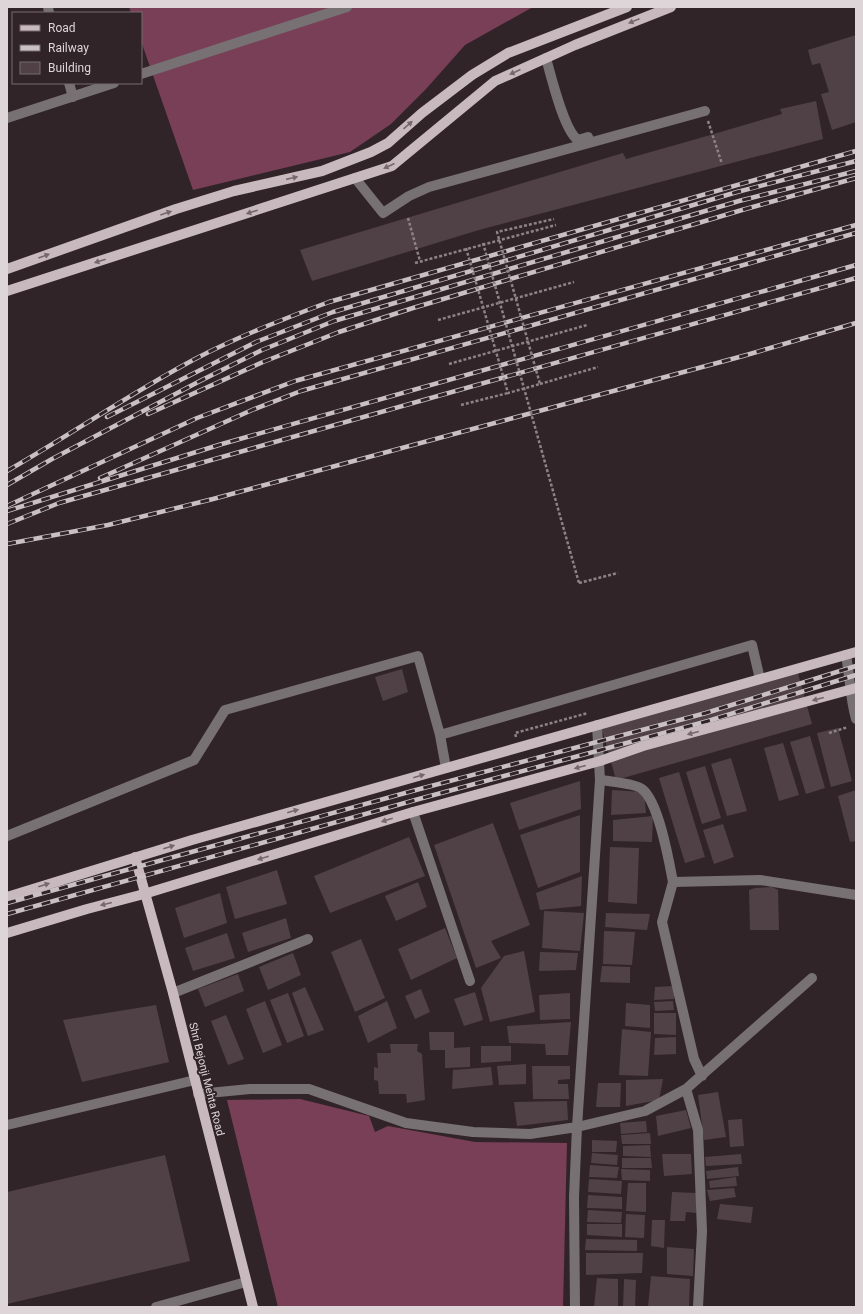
<svg xmlns="http://www.w3.org/2000/svg" width="863" height="1314" font-family="Roboto,sans-serif">
<style>
.forest{fill:#783f57}
.building{fill:#4f4146}
.lines{fill:none;stroke-linecap:round;stroke-linejoin:round}
.path{stroke:#8d8387;stroke-width:2.5;stroke-dasharray:3 2;stroke-linecap:butt}
.minor{stroke:#777173;stroke-width:10}
.major{stroke:#c8b9be;stroke-width:10}
.rail-casing{stroke:#c9c0c3;stroke-width:4.5}
.rail{stroke:#312429;stroke-width:3;stroke-dasharray:9;stroke-linecap:butt}
.path-bridge{stroke:#8d8387;stroke-width:2.5;stroke-dasharray:3 2;stroke-linecap:butt}
.oneway{fill:#75676c}
.labels{text-anchor:middle;stroke-width:4;stroke-linejoin:round;paint-order:stroke}
.street-label{font-size:11px;fill:#ddd5d8;stroke:#312429}
</style>
<rect width="100%" height="100%" fill="#312429"/>
<!-- forest -->
<path class="forest" d="M 129,7 L 533,7 L 465,45 L 426,89 L 391,124 L 350,152 L 193,190 L 141,41 L 141,13 L 131,13 Z
M 300,1099 L 369,1116 L 375,1132 L 388,1126 L 475,1142 L 567,1143 L 563,1307 L 278,1307 L 227,1100 Z"/>
<!-- building -->
<path class="building" d="M 856,35 L 856,122 L 832,130 L 821,94 L 829,92 L 820,63 L 812,65 L 808,50 Z
M 816,101 L 823,139 L 479,230 L 312,281 L 300,250 L 623,153 L 626,159 L 707,136 L 782,114 L 780,109 Z
M 796,666 L 812,724 L 616,780 L 600,722 Z
M 402,669 L 408,692 L 383,701 L 375,677 Z
M 838,728 L 852,781 L 831,787 L 817,733 Z
M 810,736 L 825,788 L 806,794 L 790,742 Z
M 783,743 L 799,795 L 779,801 L 764,748 Z
M 731,758 L 747,811 L 727,816 L 711,764 Z
M 705,766 L 721,818 L 702,824 L 686,772 Z
M 679,772 L 705,857 L 685,863 L 659,778 Z
M 580,781 L 581,809 L 519,830 L 510,803 Z
M 612,790 L 644,792 L 646,813 L 611,815 Z
M 856,790 L 856,841 L 850,842 L 838,796 Z
M 580,815 L 580,872 L 538,888 L 520,835 Z
M 653,816 L 652,842 L 613,841 L 613,820 Z
M 493,823 L 530,925 L 491,941 L 501,958 L 476,968 L 434,845 Z
M 723,824 L 734,857 L 714,864 L 703,830 Z
M 409,837 L 425,876 L 330,913 L 314,876 Z
M 610,847 L 639,848 L 637,904 L 608,902 Z
M 277,870 L 287,904 L 235,919 L 226,887 Z
M 582,876 L 581,906 L 540,910 L 536,893 Z
M 418,882 L 427,907 L 396,921 L 385,896 Z
M 772,887 L 778,890 L 779,930 L 750,930 L 749,890 L 755,888 Z
M 220,893 L 227,923 L 184,938 L 175,908 Z
M 544,911 L 584,913 L 580,951 L 542,948 Z
M 606,913 L 650,914 L 647,930 L 605,927 Z
M 286,918 L 291,938 L 248,952 L 242,933 Z
M 445,928 L 457,958 L 411,980 L 398,949 Z
M 604,931 L 635,932 L 632,965 L 603,964 Z
M 227,933 L 235,958 L 193,971 L 185,948 Z
M 361,939 L 385,998 L 355,1012 L 331,952 Z
M 524,951 L 535,1012 L 490,1022 L 481,988 L 504,956 Z
M 540,952 L 578,953 L 576,970 L 539,971 Z
M 293,953 L 301,975 L 268,990 L 259,967 Z
M 602,966 L 630,967 L 630,983 L 600,982 Z
M 238,974 L 244,991 L 205,1007 L 198,989 Z
M 674,986 L 674,999 L 654,1000 L 655,987 Z
M 305,987 L 324,1030 L 308,1036 L 292,993 Z
M 421,989 L 430,1012 L 415,1019 L 405,996 Z
M 475,992 L 483,1020 L 464,1026 L 454,999 Z
M 288,993 L 304,1036 L 287,1043 L 270,1000 Z
M 570,993 L 570,1019 L 540,1020 L 539,995 Z
M 265,1001 L 282,1045 L 263,1053 L 246,1009 Z
M 387,1001 L 397,1028 L 368,1043 L 358,1016 Z
M 673,1001 L 674,1010 L 655,1011 L 654,1002 Z
M 626,1003 L 650,1005 L 650,1028 L 625,1026 Z
M 156,1005 L 169,1062 L 82,1082 L 63,1020 Z
M 654,1013 L 676,1013 L 676,1035 L 654,1034 Z
M 226,1015 L 244,1059 L 228,1065 L 211,1021 Z
M 571,1022 L 568,1055 L 546,1055 L 545,1044 L 509,1043 L 507,1026 Z
M 622,1029 L 651,1032 L 648,1076 L 619,1075 Z
M 429,1032 L 454,1032 L 454,1048 L 470,1047 L 470,1067 L 445,1068 L 445,1050 L 430,1050 Z
M 676,1037 L 676,1054 L 654,1055 L 655,1038 Z
M 390,1044 L 418,1044 L 417,1051 L 422,1054 L 425,1100 L 407,1103 L 406,1094 L 379,1094 L 378,1081 L 374,1080 L 374,1067 L 378,1068 L 377,1053 L 391,1053 Z
M 481,1046 L 511,1046 L 511,1061 L 481,1063 Z
M 526,1064 L 526,1084 L 499,1085 L 497,1066 Z
M 532,1066 L 570,1066 L 570,1079 L 558,1080 L 558,1084 L 568,1084 L 569,1099 L 533,1099 Z
M 491,1067 L 493,1085 L 452,1089 L 453,1070 Z
M 663,1079 L 659,1100 L 626,1106 L 626,1080 Z
M 598,1083 L 621,1083 L 620,1107 L 596,1107 Z
M 718,1092 L 726,1137 L 704,1140 L 698,1095 Z
M 567,1101 L 568,1120 L 517,1126 L 514,1102 Z
M 686,1110 L 691,1128 L 658,1136 L 656,1116 Z
M 742,1119 L 744,1146 L 730,1147 L 728,1120 Z
M 646,1121 L 647,1132 L 621,1134 L 620,1123 Z
M 650,1133 L 651,1144 L 622,1144 L 621,1135 Z
M 592,1140 L 617,1141 L 616,1152 L 592,1152 Z
M 650,1145 L 651,1157 L 623,1156 L 623,1146 Z
M 592,1153 L 618,1155 L 617,1165 L 591,1163 Z
M 662,1154 L 691,1154 L 692,1174 L 664,1176 Z
M 741,1154 L 742,1164 L 706,1166 L 705,1157 Z
M 165,1155 L 190,1261 L 7,1304 L 7,1192 Z
M 622,1158 L 651,1158 L 652,1168 L 622,1168 Z
M 590,1165 L 619,1167 L 617,1178 L 589,1177 Z
M 738,1167 L 739,1176 L 707,1179 L 706,1171 Z
M 621,1169 L 650,1170 L 650,1181 L 622,1180 Z
M 736,1177 L 737,1186 L 710,1188 L 709,1181 Z
M 589,1179 L 622,1181 L 621,1194 L 588,1192 Z
M 628,1183 L 646,1183 L 646,1212 L 626,1211 Z
M 734,1188 L 736,1197 L 710,1201 L 707,1190 Z
M 672,1192 L 696,1193 L 696,1213 L 686,1212 L 685,1221 L 670,1221 Z
M 588,1195 L 622,1197 L 622,1209 L 587,1208 Z
M 720,1204 L 753,1207 L 751,1223 L 717,1219 Z
M 588,1210 L 622,1212 L 621,1223 L 587,1222 Z
M 626,1214 L 645,1215 L 644,1238 L 625,1237 Z
M 652,1220 L 665,1220 L 664,1248 L 651,1246 Z
M 587,1224 L 622,1224 L 622,1237 L 587,1235 Z
M 586,1239 L 637,1240 L 637,1251 L 585,1250 Z
M 667,1247 L 694,1249 L 693,1276 L 667,1274 Z
M 586,1253 L 643,1253 L 642,1273 L 586,1275 Z
M 651,1276 L 690,1279 L 689,1307 L 648,1307 Z
M 597,1278 L 618,1279 L 618,1307 L 594,1307 Z
M 624,1279 L 636,1280 L 635,1307 L 623,1307 Z"/>
<g class="lines">
<!-- path -->
<path class="path" d="M 708,121 L 722,164
M 408,218 L 420,261
M 499,239 L 497,232 L 554,219
M 415,263 L 556,225
M 438,320 L 574,282
M 449,364 L 587,325
M 540,384 L 598,367
M 461,405 L 508,393
M 579,583 L 618,573
M 829,733 L 848,727
M 516,737 L 515,733 L 588,713"/>
<!-- minor -->
<path class="minor" d="M 48,7 L 49,13
M 546,58 C 551,76 564,131 578,140 L 588,137
M 141,74 L 347,7
M 69,83 L 73,97
M 7,118 L 114,83
M 355,178 L 383,213 L 409,196 L 429,187 L 705,111
M 846,655 C 850,677 850,698 856,719
M 440,735 L 752,645 L 760,679
M 600,780 C 609,781 636,784 642,789 C 659,802 669,861 673,882 L 760,880 L 856,895
M 413,812 L 470,981
M 7,836 L 194,760 L 225,710 L 418,656 L 440,735 L 446,768
M 673,882 L 662,922 L 694,1059 L 702,1076
M 173,993 L 308,939
M 686,1089 L 698,1130 L 702,1231 L 698,1307
M 198,1094 L 250,1089 L 309,1089 L 406,1123 L 473,1132 L 530,1134 L 577,1127 L 600,780 L 597,725
M 7,1125 L 195,1080
M 156,1307 L 246,1282
M 575,1307 L 574,1197 L 577,1127 L 645,1111 L 686,1089 L 812,978"/>
<!-- major -->
<path class="major" d="M 7,269 L 176,209 L 234,191 L 322,171 L 371,152 L 388,143 L 422,113 L 472,75 L 508,53 L 627,7
M 7,291 L 392,166 L 495,81 L 575,45 L 671,7
M 135,857 L 173,993 L 253,1307
M 7,897 L 192,840 L 856,652
M 7,933 L 87,909 L 144,894 L 413,812 L 600,761 L 643,746 L 856,688"/>
<!-- rail casing -->
<g class="rail-casing">
<path id="rail" d="M 148,414 L 263,362 L 339,332 L 413,308 L 742,210 L 856,178
M 107,417 L 256,342 L 333,312 L 737,192 L 856,161
M 7,471 C 70,435 131,393 195,359 C 239,336 283,319 329,302 L 856,151
M 100,478 L 252,410 L 301,391 L 856,233
M 7,485 L 52,459 L 200,381 L 262,350 L 334,321 L 739,201 L 856,171
M 7,506 L 197,418 L 295,381 L 856,225
M 7,511 L 222,444 L 856,265
M 7,524 L 59,503 L 856,278
M 7,544 L 108,525 L 213,499 L 743,356 L 856,323
M 7,903 L 416,790 L 706,713 L 856,666
M 7,914 L 419,799 L 708,721 L 856,675"/>
</g>
<!-- rail -->
<use href="#rail" class="rail"/>
<!-- path-bridge -->
<path class="path-bridge" d="M 483,243 L 579,583
M 466,248 L 508,393 L 540,384 L 499,239"/>
</g>
<!-- one-way arrows -->
<defs><path id="oneway-solid" d="M-6-.8H1V-3.2L6.5 0L1 3.2V.8H-6Z"/></defs>
<g class="oneway">
<use href="#oneway-solid" transform="translate(634 21) rotate(158)"/>
<use href="#oneway-solid" transform="translate(515 72) rotate(156)"/>
<use href="#oneway-solid" transform="translate(408 125) rotate(-41)"/>
<use href="#oneway-solid" transform="translate(389 166) rotate(156)"/>
<use href="#oneway-solid" transform="translate(292 178) rotate(-13)"/>
<use href="#oneway-solid" transform="translate(252 212) rotate(162)"/>
<use href="#oneway-solid" transform="translate(166 213) rotate(-19)"/>
<use href="#oneway-solid" transform="translate(44 256) rotate(-20)"/>
<use href="#oneway-solid" transform="translate(100 261) rotate(162)"/>
<use href="#oneway-solid" transform="translate(818 699) rotate(165)"/>
<use href="#oneway-solid" transform="translate(693 733) rotate(165)"/>
<use href="#oneway-solid" transform="translate(580 767) rotate(165)"/>
<use href="#oneway-solid" transform="translate(419 776) rotate(-16)"/>
<use href="#oneway-solid" transform="translate(293 811) rotate(-16)"/>
<use href="#oneway-solid" transform="translate(387 820) rotate(163)"/>
<use href="#oneway-solid" transform="translate(169 847) rotate(-17)"/>
<use href="#oneway-solid" transform="translate(263 858) rotate(163)"/>
<use href="#oneway-solid" transform="translate(44 885) rotate(-17)"/>
<use href="#oneway-solid" transform="translate(106 904) rotate(166)"/>
</g>
<g class="labels">
<!-- street labels -->
<g class="street-label">
<text transform="translate(207 1079) rotate(76)" y="4">Shri Bejonji Mehta Road</text>
</g>
</g>
<!-- border -->
<rect width="863" height="1314" fill="none" stroke="#ddd5d8" stroke-width="16"/>
<!-- legend -->
<rect x="12" y="12" width="130" height="72" fill="#312429" stroke="#766b6f"/>
<rect x="20" y="25" width="20" height="6" fill="#c8b9be" stroke="#766b6f"/>
<text x="48" y="32" font-size="12" fill="#ddd5d8">Road</text>
<rect x="20" y="45" width="20" height="6" fill="#c9c0c3" stroke="#766b6f"/>
<text x="48" y="52" font-size="12" fill="#ddd5d8">Railway</text>
<rect x="20" y="62" width="20" height="12" fill="#4f4146" stroke="#766b6f"/>
<text x="48" y="72" font-size="12" fill="#ddd5d8">Building</text>
</svg>
